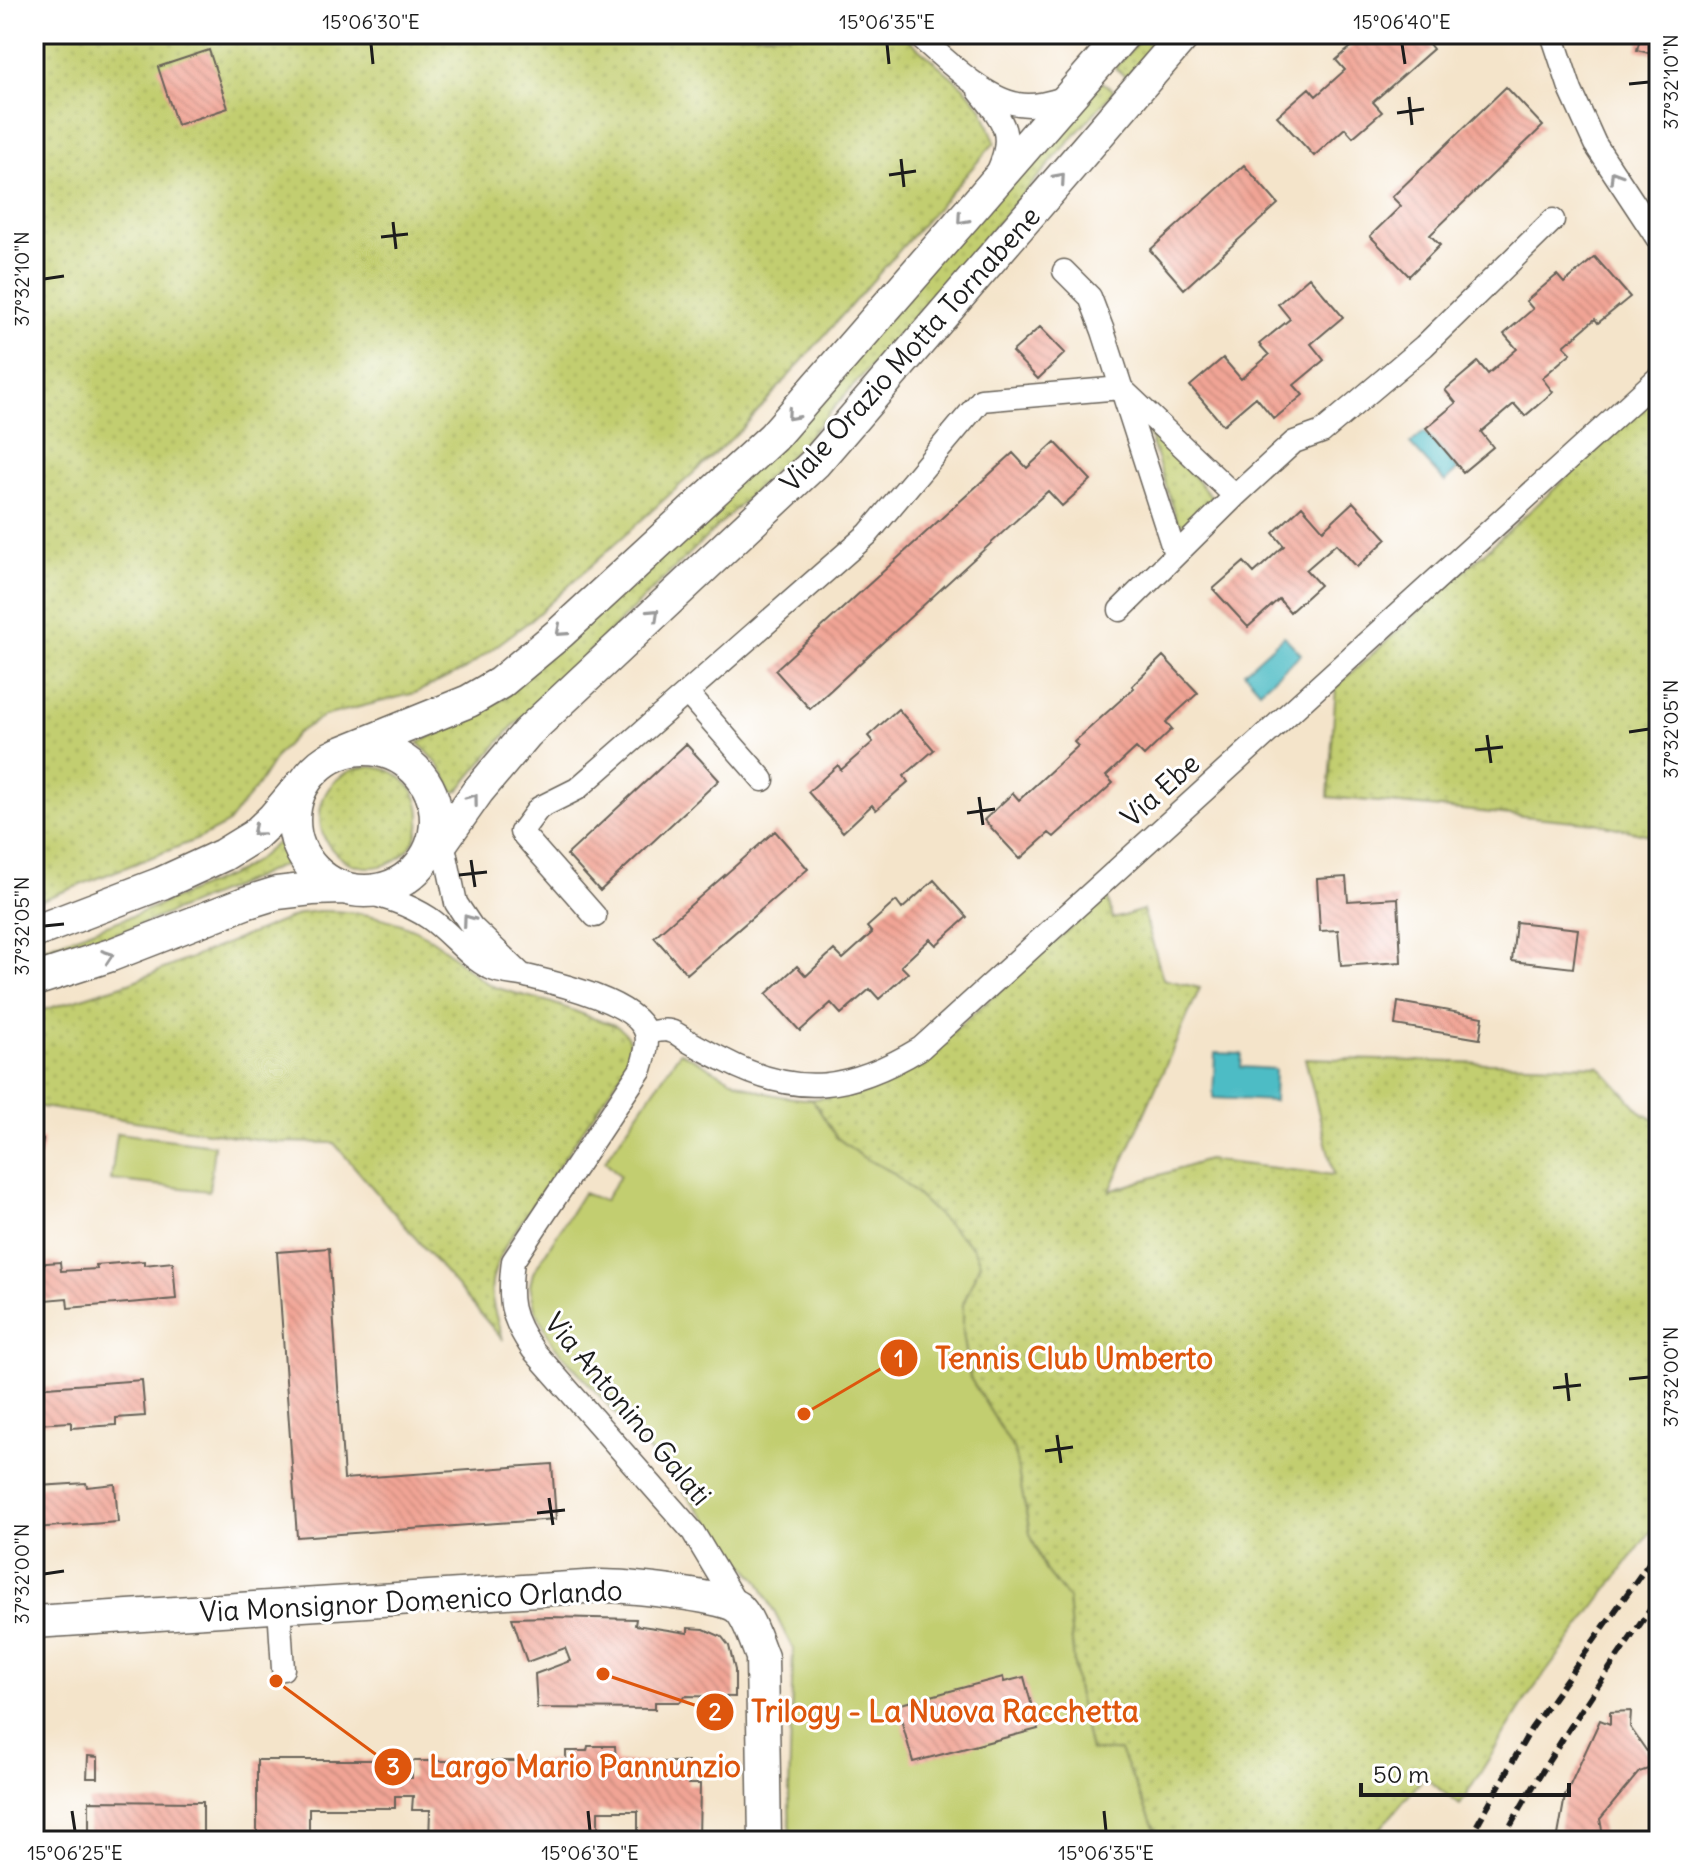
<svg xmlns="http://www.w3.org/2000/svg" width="1693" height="1875" font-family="Delius,sans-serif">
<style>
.green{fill:url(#green-dots);stroke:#6f7546;stroke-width:2}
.pitch{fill:#c2ce6f;stroke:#6f7546;stroke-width:2}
.water{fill:#4ebcc5;stroke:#356c70;stroke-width:2}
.building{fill:url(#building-back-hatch)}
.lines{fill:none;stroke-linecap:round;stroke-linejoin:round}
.street-casing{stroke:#686259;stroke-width:25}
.secondary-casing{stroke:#686259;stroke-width:35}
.street{stroke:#fff;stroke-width:22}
.secondary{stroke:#fff;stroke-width:32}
.rail{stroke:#1c1c1c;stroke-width:6;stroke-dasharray:12 6;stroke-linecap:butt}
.oneway{stroke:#999}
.ticks{fill:none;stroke:#1c1c1c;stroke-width:3}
.labels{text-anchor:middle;stroke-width:6;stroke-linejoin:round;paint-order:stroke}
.street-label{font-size:28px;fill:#1c1c1c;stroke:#fff}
.leader{fill:none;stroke:#de560d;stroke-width:3}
.callout-dot{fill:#de560d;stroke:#fff;stroke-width:3}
.mark-label{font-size:24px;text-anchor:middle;font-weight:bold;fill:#fff}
.callout-label{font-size:30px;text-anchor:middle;font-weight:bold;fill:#de560d;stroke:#fff;stroke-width:6;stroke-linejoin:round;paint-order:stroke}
.neatline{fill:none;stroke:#1c1c1c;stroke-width:3}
.ticks-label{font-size:20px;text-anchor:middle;fill:#1c1c1c}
</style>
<defs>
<pattern id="green-dots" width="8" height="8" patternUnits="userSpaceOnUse" patternTransform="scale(2)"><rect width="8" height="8" fill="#c2ce6f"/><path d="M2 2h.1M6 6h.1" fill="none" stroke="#a6b060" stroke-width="1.8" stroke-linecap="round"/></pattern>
<pattern id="building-back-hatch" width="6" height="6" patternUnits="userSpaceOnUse" patternTransform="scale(2)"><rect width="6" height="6" fill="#f1a495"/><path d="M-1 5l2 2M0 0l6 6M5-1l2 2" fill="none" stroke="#ce8d80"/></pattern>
</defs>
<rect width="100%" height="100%" fill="#fff"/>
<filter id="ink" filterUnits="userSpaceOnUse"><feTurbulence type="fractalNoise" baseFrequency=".0125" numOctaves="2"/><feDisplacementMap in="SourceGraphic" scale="16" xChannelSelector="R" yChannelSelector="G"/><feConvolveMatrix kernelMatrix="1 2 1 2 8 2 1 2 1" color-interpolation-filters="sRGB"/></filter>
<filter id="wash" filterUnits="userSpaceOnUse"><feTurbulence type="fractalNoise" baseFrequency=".006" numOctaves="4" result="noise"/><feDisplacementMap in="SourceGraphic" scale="32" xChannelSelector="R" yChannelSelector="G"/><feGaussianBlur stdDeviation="1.8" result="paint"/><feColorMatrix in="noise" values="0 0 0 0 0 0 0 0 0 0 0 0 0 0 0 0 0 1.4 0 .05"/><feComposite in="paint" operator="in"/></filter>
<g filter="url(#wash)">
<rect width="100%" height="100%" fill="#f4e4ca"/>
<!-- green -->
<path class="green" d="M 34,34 L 902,34 L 966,89 L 982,108 L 995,142 L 741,430 L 531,620 L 464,670 L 415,693 L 324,716 L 297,733 L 277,755 L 258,785 L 227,824 L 198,839 L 34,903 Z
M 1145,34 L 1164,34 L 1126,77 L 1115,68 Z
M 1102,82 L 1114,91 L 801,445 L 512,727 L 458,791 L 453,792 C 445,771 434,758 418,743 L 463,721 L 505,698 Z
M 1659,394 L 1659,837 L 1595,823 L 1328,797 L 1336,687 Z
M 1146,425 L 1213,498 L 1187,523 L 1182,524 L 1177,520 Z
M320 817a50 50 0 1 1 100 0a50 50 0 1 1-100 0Z
M 280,840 L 284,841 L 292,858 L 291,861 L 252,879 L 135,927 L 34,960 L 34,951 L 135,915 L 237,872 L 258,859 Z
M 1107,896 L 1113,919 L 1143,910 L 1163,979 L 1200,988 L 1110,1191 L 1207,1160 L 1334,1175 L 1305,1058 L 1599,1066 L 1642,1113 L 1659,1122 L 1659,1520 L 1527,1698 L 1460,1805 L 1424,1777 L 1370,1841 L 1160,1841 L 1120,1752 L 1090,1751 L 1076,1687 L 1068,1599 L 1045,1570 L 1030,1534 L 1014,1450 L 970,1378 L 963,1333 L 963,1304 L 980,1263 L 973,1248 L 892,1172 L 864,1158 L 836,1137 L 812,1099 L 865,1093 L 913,1067 Z
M 319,911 C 361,910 408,920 441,946 C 459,960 474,978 495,987 C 512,993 531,997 549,1002 C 564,1007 580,1013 595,1019 C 602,1021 612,1023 618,1027 C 630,1034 632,1047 630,1060 L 507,1243 C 484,1286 490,1296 503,1340 L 334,1143 L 275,1142 L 34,1106 L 34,1013 L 129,983 L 302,913 Z"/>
<!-- pitch -->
<path class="pitch" d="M 680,1052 C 700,1061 717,1073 737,1082 C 760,1093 787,1099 812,1099 L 836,1137 L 864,1158 L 892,1172 L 973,1248 L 980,1263 L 963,1304 L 963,1333 L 970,1378 L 1014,1450 L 1030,1534 L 1045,1570 L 1068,1599 L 1076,1687 L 1090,1751 L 1120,1751 L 1160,1841 L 790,1841 L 789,1793 L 793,1649 L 758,1580 L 652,1454 L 553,1344 L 535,1309 L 530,1285 L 533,1273 L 583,1193 L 604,1201 L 620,1176 L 605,1161 Z
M 117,1133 L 214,1145 L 209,1191 L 111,1180 Z"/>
<!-- water -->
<path class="water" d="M 1424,432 L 1458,469 L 1445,482 L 1410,444 Z
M 1284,636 L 1301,654 L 1260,690 L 1244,672 Z
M 1215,1053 L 1242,1054 L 1241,1067 L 1275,1069 L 1274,1101 L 1213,1098 Z"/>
<g id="blocks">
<!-- building -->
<path class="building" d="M 1366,34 L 1432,34 L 1426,40 L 1433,49 L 1373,102 L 1382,112 L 1353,137 L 1345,128 L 1314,156 L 1277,116 L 1309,88 L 1316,96 L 1345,70 L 1336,60 Z
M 1641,34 L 1659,34 L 1656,55 L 1637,50 Z
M 209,50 L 228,108 L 177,125 L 158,67 Z
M 1506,87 L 1543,126 L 1430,235 L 1440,245 L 1409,276 L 1370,236 L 1401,206 L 1392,197 Z
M 1244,165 L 1278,204 L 1184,289 L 1150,250 Z
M 1595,257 L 1630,297 L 1598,323 L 1595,319 L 1564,346 L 1571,353 L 1542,378 L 1553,392 L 1525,416 L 1514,404 L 1481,432 L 1493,447 L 1463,472 L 1426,428 L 1456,403 L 1445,390 L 1478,362 L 1488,374 L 1517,349 L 1504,334 L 1533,309 L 1526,301 L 1557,275 L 1564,283 Z
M 1309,277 L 1343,317 L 1311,344 L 1324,360 L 1294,385 L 1303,395 L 1274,419 L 1256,397 L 1223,425 L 1190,386 L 1223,358 L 1241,379 L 1269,355 L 1259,344 L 1290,319 L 1278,304 Z
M 1040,327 L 1065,353 L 1038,379 L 1012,352 Z
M 1055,442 L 1091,480 L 1062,506 L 1048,491 L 810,709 L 775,670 L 1013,453 L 1027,468 Z
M 1353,502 L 1387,539 L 1357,567 L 1336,544 L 1306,570 L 1320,585 L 1290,612 L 1279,599 L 1248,627 L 1213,589 L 1244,562 L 1254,573 L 1284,546 L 1273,533 L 1302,506 L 1323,530 Z
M 1163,656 L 1198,693 L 1166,722 L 1172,729 L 1144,756 L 1136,748 L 1106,776 L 1113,783 L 1054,837 L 1049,833 L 1020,859 L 984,820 L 1013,793 L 1019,800 L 1078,746 L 1074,742 L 1134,688 L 1132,686 Z
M 898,709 L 934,750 L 904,776 L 908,782 L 876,810 L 872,805 L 843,832 L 808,792 L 838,765 L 841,770 L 873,742 L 868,736 Z
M 686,744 L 719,780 L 600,891 L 567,855 Z
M 775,831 L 808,869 L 687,974 L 654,937 Z
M 1346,877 L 1348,901 L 1398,898 L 1401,962 L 1341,966 L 1338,930 L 1320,931 L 1317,879 Z
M 934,880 L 967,917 L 936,945 L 930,939 L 901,966 L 908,973 L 879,999 L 870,989 L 841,1014 L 831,1003 L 800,1031 L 766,994 L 797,966 L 806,976 L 834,950 L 843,959 L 872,933 L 867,927 L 896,901 L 902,909 Z
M 1516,922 L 1578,929 L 1573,968 L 1512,961 Z
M 1398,1002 L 1483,1017 L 1480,1039 L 1395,1025 Z
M 34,1138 L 43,1139 L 38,1175 L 34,1174 Z
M 329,1248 L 344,1479 L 552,1464 L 556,1519 L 297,1537 L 277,1252 Z
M 144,1261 L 144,1265 L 173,1262 L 176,1299 L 68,1308 L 67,1298 L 34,1301 L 34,1264 L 60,1262 L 61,1271 L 97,1269 L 96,1265 Z
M 142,1380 L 145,1416 L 116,1418 L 116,1425 L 71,1428 L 71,1422 L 36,1424 L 34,1388 Z
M 86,1483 L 87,1487 L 115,1484 L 118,1522 L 34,1528 L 34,1491 L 39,1490 L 39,1486 Z
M 550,1617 L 636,1619 L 635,1625 L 688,1633 L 688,1628 L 704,1629 L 722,1637 L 729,1646 L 735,1670 L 735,1697 L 685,1696 L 680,1702 L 655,1702 L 655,1709 L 537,1708 L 535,1674 L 570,1661 L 565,1648 L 527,1662 L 512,1618 Z
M 1003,1677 L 1004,1682 L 1024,1677 L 1038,1729 L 913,1762 L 897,1705 Z
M 34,1710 L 40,1710 L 39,1745 L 34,1745 Z
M 1631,1711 L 1630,1727 L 1657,1766 L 1639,1772 L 1600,1819 L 1604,1841 L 1557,1841 L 1565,1796 L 1600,1720 L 1610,1724 L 1610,1712 Z
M 588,1746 L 615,1746 L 616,1762 L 688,1762 L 688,1784 L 700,1784 L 699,1841 L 638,1841 L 638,1811 L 598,1811 L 598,1841 L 429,1841 L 430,1810 L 412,1810 L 413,1796 L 395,1796 L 395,1808 L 309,1808 L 309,1841 L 257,1841 L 257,1760 L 397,1760 L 397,1778 L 412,1778 L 412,1761 L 566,1761 L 566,1751 L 587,1751 Z
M 88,1756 L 98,1757 L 98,1778 L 87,1778 Z
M 89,1801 L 203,1802 L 203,1841 L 89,1841 Z"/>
</g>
</g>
<g filter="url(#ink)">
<use href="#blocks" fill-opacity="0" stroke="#686259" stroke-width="2"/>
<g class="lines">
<!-- street casing -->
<g class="street-casing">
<path id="street" d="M 916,34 C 942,56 984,99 1018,104 C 1035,107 1051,102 1067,97
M 1552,34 L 1571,91 L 1595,144 L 1659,241
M 979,91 C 1003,121 1015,133 998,171
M 1064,271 L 1090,297 L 1103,331 L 1175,554
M 1120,610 L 1235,496 L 1294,442 L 1322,432 L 1424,346 L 1553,220
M 688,694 L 763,780
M 437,813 L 456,903 L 472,927 L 522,975
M 360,891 C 384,897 408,904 429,918 C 451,933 466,956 490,968 C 501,974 515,973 526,976 C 555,983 636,1001 646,1033 C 649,1045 644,1059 641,1069 L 513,1261 C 508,1300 510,1317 533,1350 L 693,1532 L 738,1607
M 595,916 L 521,832 L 539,808 L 577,789 L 868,534 L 981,400 L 1121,388 L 1235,496
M 646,1033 C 653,1032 663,1029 670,1031 C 675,1032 682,1037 686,1040 C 699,1047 711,1054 724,1060 C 798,1099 852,1090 921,1048 L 1659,377
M 279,1607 L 283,1669"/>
</g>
<!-- secondary casing -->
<g class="secondary-casing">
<path id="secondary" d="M294 820a71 71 0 1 1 142 0a71 71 0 1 1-142 0Z
M 338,754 L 469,701 L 500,683 L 560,633 L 773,437 L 1124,34
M 424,860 L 442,842 L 478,791 L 527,733 L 815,463 L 1185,34
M 34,932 L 162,883 L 223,855 L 254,836 L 273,818 L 300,786
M 34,980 L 111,955 L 245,903 L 277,893 L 312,889 L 344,888
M 34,1622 L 601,1586 C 624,1586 721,1595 737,1607 C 748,1615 757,1645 762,1657 L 765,1841"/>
</g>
<!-- street -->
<use href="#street" class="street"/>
<!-- secondary -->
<use href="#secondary" class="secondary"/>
<!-- rail -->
<path class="rail" d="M 1468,1841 L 1531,1729 L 1659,1549
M 1502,1841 C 1548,1756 1604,1676 1659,1597"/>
</g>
<!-- one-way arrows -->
<defs><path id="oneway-chevron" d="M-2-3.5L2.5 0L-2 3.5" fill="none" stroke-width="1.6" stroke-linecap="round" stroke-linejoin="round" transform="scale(2)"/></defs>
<g class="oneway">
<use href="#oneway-chevron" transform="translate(1615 176) rotate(-122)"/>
<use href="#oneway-chevron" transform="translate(1060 178) rotate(-49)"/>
<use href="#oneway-chevron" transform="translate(962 219) rotate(131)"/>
<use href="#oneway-chevron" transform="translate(792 415) rotate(131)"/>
<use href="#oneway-chevron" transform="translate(654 614) rotate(-43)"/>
<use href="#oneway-chevron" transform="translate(561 631) rotate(139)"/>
<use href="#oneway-chevron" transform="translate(473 799) rotate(-53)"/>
<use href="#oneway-chevron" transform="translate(257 831) rotate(140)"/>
<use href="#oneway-chevron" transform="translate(468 920) rotate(-126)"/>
<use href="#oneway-chevron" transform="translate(108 956) rotate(-19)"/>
</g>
</g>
<!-- ticks -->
<path class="ticks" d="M 371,44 L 373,64M 887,44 L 889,64M 1402,44 L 1405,64M 1629,84 L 1649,82M 1409,97 L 1412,125M 1397,113 L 1424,109M 901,159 L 904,187M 889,175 L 916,171M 393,222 L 396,249M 381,237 L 408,234M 44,279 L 64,276M 1629,732 L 1649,729M 1487,735 L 1491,763M 1475,750 L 1503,747M 979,797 L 983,825M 967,813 L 995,809M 471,860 L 475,887M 459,875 L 487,872M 44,926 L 64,924M 1566,1373 L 1569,1401M 1629,1379 L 1649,1377M 1553,1388 L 1581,1385M 1057,1435 L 1061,1463M 1045,1451 L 1073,1447M 549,1498 L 553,1525M 537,1513 L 565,1510M 44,1574 L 64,1571M 72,1811 L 75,1831M 588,1811 L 590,1831M 1104,1811 L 1106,1831"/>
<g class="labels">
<!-- street labels -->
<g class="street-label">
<text transform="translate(910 349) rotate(-48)" y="10">Viale Orazio Motta Tornabene</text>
<text transform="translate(1160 790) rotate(-42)" y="10">Via Ebe</text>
<text transform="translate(628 1409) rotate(50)" y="10">Via Antonino Galati</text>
<text transform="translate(411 1601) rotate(-3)" y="10">Via Monsignor Domenico Orlando</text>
</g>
</g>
<!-- callouts -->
<path class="leader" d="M804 1414L899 1358M603 1674L715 1712M276 1681L393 1767"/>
<g class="callout-dot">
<circle cx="804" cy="1414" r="8"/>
<circle cx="603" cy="1674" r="8"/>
<circle cx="276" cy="1681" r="8"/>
<circle cx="899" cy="1358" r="20"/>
<circle cx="715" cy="1712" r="20"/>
<circle cx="393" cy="1767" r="20"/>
</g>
<g class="mark-label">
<text x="899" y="1367">1</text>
<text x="715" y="1720">2</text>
<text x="393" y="1775">3</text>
</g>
<g class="callout-label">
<text x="1074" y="1369">Tennis Club Umberto</text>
<text x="945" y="1722">Trilogy - La Nuova Racchetta</text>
<text x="585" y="1777">Largo Mario Pannunzio</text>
</g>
<!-- margin -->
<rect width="1693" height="1875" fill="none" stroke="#fff" stroke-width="88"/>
<!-- scale -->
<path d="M1361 1783v12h208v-12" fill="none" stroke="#1c1c1c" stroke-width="4"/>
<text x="1373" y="1783" font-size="24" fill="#1c1c1c" stroke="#ffffff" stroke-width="6" paint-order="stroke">50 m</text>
<rect x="44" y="44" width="1605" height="1787" class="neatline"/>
<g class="ticks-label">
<text x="371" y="29">15°06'30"E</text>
<text x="887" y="29">15°06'35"E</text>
<text x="1402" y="29">15°06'40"E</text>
<text transform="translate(1671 82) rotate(-90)" y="7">37°32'10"N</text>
<text transform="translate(22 279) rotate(-90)" y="7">37°32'10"N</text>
<text transform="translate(1671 729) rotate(-90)" y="7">37°32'05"N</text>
<text transform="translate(22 926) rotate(-90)" y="7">37°32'05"N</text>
<text transform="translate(1671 1377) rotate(-90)" y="7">37°32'00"N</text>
<text transform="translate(22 1574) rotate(-90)" y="7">37°32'00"N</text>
<text x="75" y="1860">15°06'25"E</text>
<text x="590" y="1860">15°06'30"E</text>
<text x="1106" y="1860">15°06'35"E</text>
</g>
</svg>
